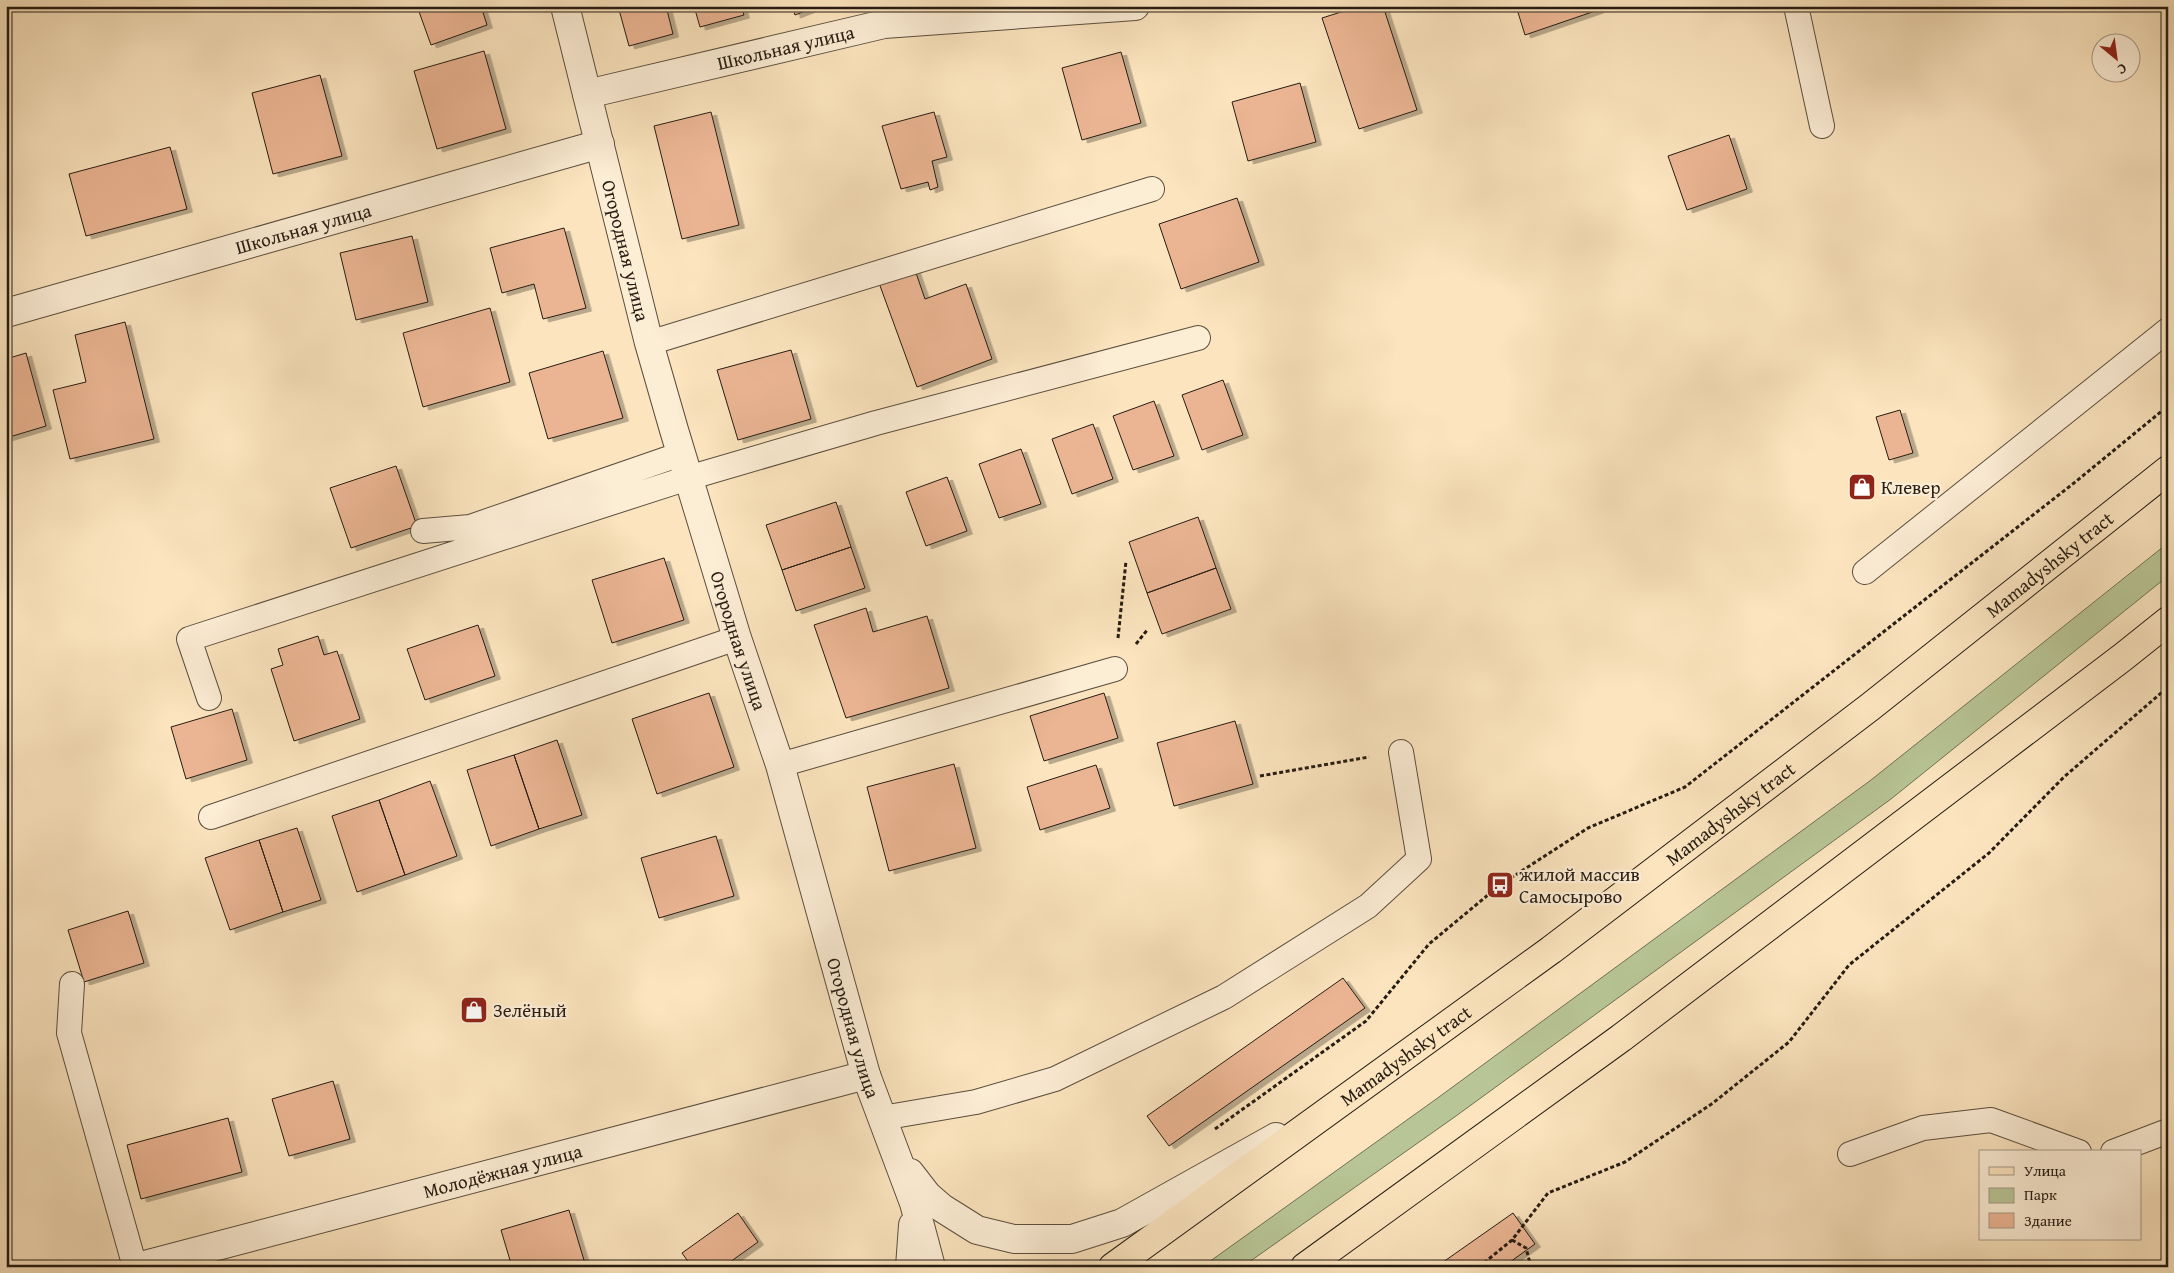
<svg xmlns="http://www.w3.org/2000/svg" width="2174" height="1273" font-family="'Gentium Book Plus',serif">
<style>
.green{fill:#b8c596;stroke:#6f7054}
.building{fill:#ebb593;stroke:#261c13;filter:url(#shadow)}
.lines{fill:none;stroke-linecap:round;stroke-linejoin:round}
.lane-casing{stroke:#5b4e3e;stroke-width:26}
.street-casing{stroke:#5b4e3e;stroke-width:30}
.primary-casing{stroke:#261c13;stroke-width:30}
.path{stroke:#261c13;stroke-width:3;stroke-dasharray:4 2.5;stroke-linecap:butt}
.lane{stroke:#fcedd5;stroke-width:24}
.street{stroke:#fcedd5;stroke-width:28}
.primary{stroke:#fbe4be;stroke-width:28}
.labels{text-anchor:middle;stroke-width:4.5;stroke-linejoin:round;paint-order:stroke}
.street-label{font-size:19px;fill:#261c13;stroke:#fcedd5}
.poi-label{font-size:19px;fill:#261c13;stroke:#fcedd5;text-anchor:start}
</style>
<defs>
<filter id="shadow"><feDropShadow dx="5.5" dy="3" stdDeviation="0" flood-color="#0004"/></filter>
</defs>
<rect width="100%" height="100%" fill="#fbe4be"/>
<filter id="stains"><feTurbulence type="fractalNoise" baseFrequency=".004" numOctaves="4"/><feColorMatrix values="0 0 0 0 .2 0 0 0 0 .09 0 0 0 0 .02 0 0 0 .5 -.17"/></filter>
<radialGradient id="worn" r=".72"><stop offset=".6" stop-color="#630" stop-opacity="0"/><stop offset="1" stop-color="#630" stop-opacity=".3"/></radialGradient>
<!-- green -->
<path class="green" d="M 2168,543 L 2168,576 L 1891,799 L 1456,1116 L 1242,1267 L 1202,1267 L 1439,1097 L 1871,780 Z"/>
<!-- building -->
<path class="building" d="M 417,6 L 481,6 L 487,25 L 431,45 Z
M 618,6 L 666,6 L 673,34 L 629,46 Z
M 694,6 L 741,6 L 744,15 L 700,27 Z
M 792,6 L 818,6 L 795,15 Z
M 1360,6 L 1383,6 L 1417,110 L 1359,129 L 1322,18 Z
M 1516,6 L 1597,6 L 1598,10 L 1525,35 Z
M 484,51 L 506,129 L 437,149 L 414,71 Z
M 1121,52 L 1141,123 L 1082,140 L 1062,68 Z
M 320,75 L 342,156 L 273,174 L 252,93 Z
M 1300,83 L 1316,142 L 1248,161 L 1232,102 Z
M 711,112 L 739,225 L 682,239 L 654,126 Z
M 934,112 L 947,157 L 932,161 L 938,187 L 930,190 L 928,182 L 901,189 L 882,126 Z
M 1729,135 L 1747,189 L 1687,210 L 1668,156 Z
M 170,147 L 187,209 L 86,236 L 69,174 Z
M 1237,198 L 1259,262 L 1181,289 L 1159,224 Z
M 564,228 L 586,308 L 543,319 L 534,284 L 502,293 L 490,248 Z
M 412,236 L 428,302 L 356,320 L 340,253 Z
M 915,270 L 925,299 L 966,284 L 992,359 L 917,387 L 879,283 Z
M 490,308 L 510,382 L 423,407 L 403,333 Z
M 125,322 L 154,439 L 70,459 L 53,390 L 86,382 L 75,335 Z
M 791,350 L 811,419 L 738,440 L 717,370 Z
M 603,351 L 623,418 L 548,439 L 529,373 Z
M 26,353 L 46,426 L 6,438 L 6,359 Z
M 1223,380 L 1243,435 L 1202,450 L 1182,395 Z
M 1154,401 L 1174,456 L 1133,470 L 1113,416 Z
M 1900,410 L 1913,453 L 1889,460 L 1876,417 Z
M 1093,424 L 1113,479 L 1072,494 L 1052,439 Z
M 1021,449 L 1041,504 L 999,518 L 979,464 Z
M 396,466 L 417,526 L 351,548 L 330,488 Z
M 947,477 L 967,531 L 926,546 L 906,492 Z
M 836,502 L 851,547 L 782,570 L 766,525 Z
M 1198,517 L 1216,568 L 1147,593 L 1129,542 Z
M 851,547 L 865,588 L 796,611 L 782,570 Z
M 664,558 L 684,620 L 612,643 L 592,580 Z
M 1216,568 L 1231,609 L 1162,634 L 1147,593 Z
M 866,608 L 873,632 L 927,616 L 949,688 L 846,718 L 814,625 Z
M 478,625 L 495,676 L 425,700 L 407,649 Z
M 318,636 L 324,655 L 337,651 L 360,719 L 294,741 L 271,669 L 283,665 L 278,649 Z
M 709,693 L 734,767 L 657,794 L 632,719 Z
M 1104,693 L 1118,738 L 1044,761 L 1030,716 Z
M 232,709 L 247,760 L 186,779 L 171,727 Z
M 1235,721 L 1253,784 L 1174,806 L 1157,743 Z
M 557,740 L 582,815 L 539,829 L 514,755 Z
M 514,755 L 539,829 L 491,846 L 467,770 Z
M 954,764 L 976,848 L 889,871 L 867,787 Z
M 1096,765 L 1110,808 L 1040,830 L 1027,787 Z
M 430,781 L 457,856 L 405,875 L 379,800 Z
M 379,800 L 405,875 L 357,892 L 332,816 Z
M 297,828 L 321,900 L 283,912 L 259,840 Z
M 716,836 L 734,896 L 659,918 L 641,858 Z
M 259,840 L 283,912 L 230,930 L 205,858 Z
M 128,911 L 144,963 L 84,982 L 68,930 Z
M 1343,978 L 1365,1008 L 1169,1146 L 1147,1116 Z
M 333,1081 L 350,1139 L 289,1156 L 272,1099 Z
M 228,1118 L 242,1172 L 141,1199 L 127,1145 Z
M 569,1210 L 586,1267 L 512,1267 L 501,1230 Z
M 738,1213 L 758,1242 L 723,1267 L 692,1267 L 682,1253 Z
M 1513,1213 L 1535,1244 L 1503,1267 L 1436,1267 Z"/>
<g class="lines">
<!-- lane casing -->
<g class="lane-casing">
<path id="lane" d="M 1796,6 L 1822,126
M 649,343 L 1152,189
M 423,531 L 470,527 L 681,454
M 1865,572 L 2168,330
M 209,698 L 189,639 L 688,478 L 876,423 L 1198,338
M 780,765 L 1115,669
M 211,817 L 737,638
M 72,984 L 69,1033 L 135,1267
M 882,1118 L 976,1102 L 1055,1079 L 1224,997 L 1368,906 L 1419,859 L 1401,752
M 2113,1152 L 2168,1131
M 1850,1154 L 1923,1128 L 1991,1120 L 2079,1152"/>
</g>
<!-- street casing -->
<g class="street-casing">
<g id="street">
<path id="s1" d="M 565,6 L 649,343 L 674,430 L 737,638 L 780,765 L 866,1075 L 914,1203 L 931,1267"/>
<path id="s2" d="M 587,94 L 884,24 L 1135,6"/>
<path id="s3" d="M 6,313 L 600,144"/>
<path d="M 910,1173 L 927,1195 L 942,1208 L 977,1230 L 1014,1239 L 1072,1239 L 1122,1223 L 1276,1137"/>
<path id="s4" d="M 137,1267 L 866,1075"/>
<path d="M 910,1267 L 913,1225"/>
</g>
</g>
<!-- primary casing -->
<g class="primary-casing">
<g id="primary">
<path id="s5" d="M 1113,1267 L 1551,950 L 1870,707 L 2168,470"/>
<path d="M 1305,1267 L 1621,1038 L 2123,657 L 2168,621"/>
</g>
</g>
<!-- path -->
<path class="path" d="M 1118,638 L 1126,561
M 1136,644 L 1148,629
M 1260,776 L 1369,757
M 1215,1129 L 1366,1021 L 1429,944 L 1500,885 L 1588,828 L 1685,787 L 2074,483 L 2168,406
M 1512,1240 L 1526,1248 L 1531,1267
M 1479,1267 L 1512,1240 L 1548,1193 L 1625,1162 L 1713,1103 L 1789,1042 L 1849,965 L 1989,853 L 2064,777 L 2168,687"/>
<!-- lane -->
<use href="#lane" class="lane"/>
<!-- street -->
<use href="#street" class="street"/>
<!-- primary -->
<use href="#primary" class="primary"/>
</g>
<!-- icons -->
<defs>
<g id="shop-square" transform="scale(1.4375)"><rect x="-9" y="-9" width="18" height="18" rx="4" fill="#8f2418" stroke="#fcedd5"/><path d="M-5-2.5h2.3a2.7 3.5 0 0 1 5.4 0H5L5.5 6h-11ZM-1.5-2.5h3a1.5 2.3 0 0 0-3 0Z" fill="#fff"/></g>
<g id="bus-square" transform="scale(1.4375)"><rect x="-9" y="-9" width="18" height="18" rx="4" fill="#8f2418" stroke="#fcedd5"/><path d="M-5-6H5V4H4V6H2V4H-2V6H-4V4H-5ZM-3.5-4V0h7V-4ZM-3.5 1.2v1.5H-2V1.2ZM2 1.2v1.5H3.5V1.2Z" fill="#fff"/></g>
</defs>
<g fill-rule="evenodd">
<use href="#shop-square" x="1862" y="487"/>
<use href="#bus-square" x="1500" y="885"/>
<use href="#shop-square" x="474" y="1010"/>
</g>
<g class="labels">
<!-- street labels -->
<g class="street-label">
<text dy="7" stroke="none"><textPath href="#s2" startOffset="204">Школьная улица</textPath></text>
<text dy="7" stroke="none"><textPath href="#s3" startOffset="309">Школьная улица</textPath></text>
<text dy="7" stroke="none"><textPath href="#s1" startOffset="252">Огородная улица</textPath></text>
<text dy="7" stroke="none"><textPath href="#s5" startOffset="1171">Mamadyshsky tract</textPath></text>
<text dy="7" stroke="none"><textPath href="#s1" startOffset="658">Огородная улица</textPath></text>
<text dy="7" stroke="none"><textPath href="#s5" startOffset="766">Mamadyshsky tract</textPath></text>
<text dy="7" stroke="none"><textPath href="#s1" startOffset="1062">Огородная улица</textPath></text>
<text dy="7" stroke="none"><textPath href="#s5" startOffset="361">Mamadyshsky tract</textPath></text>
<text dy="7" stroke="none"><textPath href="#s4" startOffset="378">Молодёжная улица</textPath></text>
</g>
<!-- poi labels -->
<g class="poi-label">
<text x="1881" y="494">Клевер</text>
<text x="1519" y="881">жилой массив<tspan x="1519" dy="22">Самосырово</tspan></text>
<text x="493" y="1017">Зелёный</text>
</g>
</g>
<!-- margin -->
<rect width="2174" height="1273" fill="none" stroke="#fbe4be" stroke-width="25"/>
<rect x="8" y="8" width="2159" height="1258" fill="none" stroke="#261c13" stroke-width="2.5"/>
<rect x="12" y="12" width="2149" height="1248" fill="none" stroke="#261c13"/>
<!-- legend -->
<rect x="1979" y="1150" width="162" height="90" fill="#fcedd5" stroke="#a69987"/>
<rect x="1989" y="1167" width="25" height="8" fill="#fbe4be" stroke="#a69987"/>
<text x="2024" y="1176" font-size="15" fill="#261c13">Улица</text>
<rect x="1989" y="1188" width="25" height="15" fill="#b8c596" stroke="#a69987"/>
<text x="2024" y="1200" font-size="15" fill="#261c13">Парк</text>
<rect x="1989" y="1213" width="25" height="15" fill="#ebb593" stroke="#a69987"/>
<text x="2024" y="1226" font-size="15" fill="#261c13">Здание</text>
<!-- north arrow -->
<g transform="translate(2116 58) rotate(151)"><circle r="24" fill="#fcedd5" stroke="#a69987"/>
<path d="M0-4L9 19L0 12L-9 19Z" fill="#8f2418"/>
<text y="-8" font-size="14" font-weight="bold" text-anchor="middle" fill="#261c13">С</text>
</g>
<rect width="100%" height="100%" filter="url(#stains)"/>
<rect width="100%" height="100%" fill="url(#worn)"/>
</svg>
